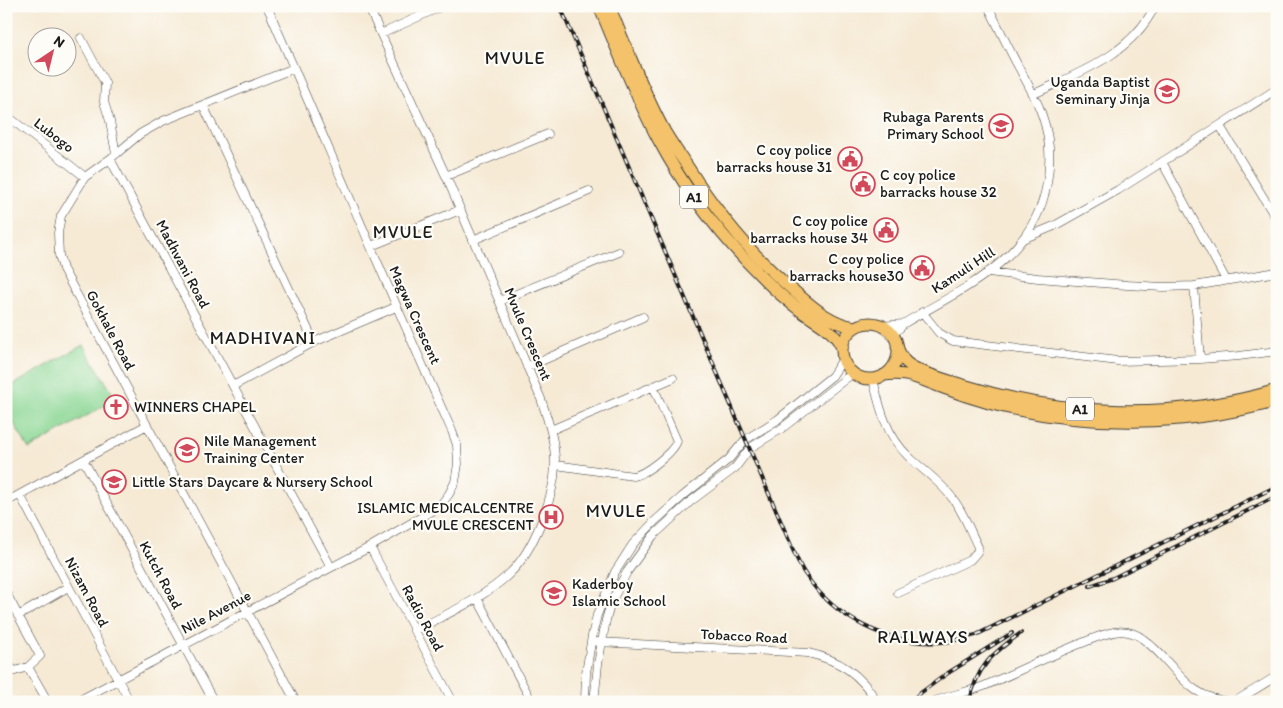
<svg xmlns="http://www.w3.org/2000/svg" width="1283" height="708" font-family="Itim,sans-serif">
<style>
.green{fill:#8cd795;stroke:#547a58}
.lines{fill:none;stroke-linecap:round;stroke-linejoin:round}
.minor-casing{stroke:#3d3b38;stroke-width:9}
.highway-casing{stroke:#3d3b38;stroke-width:13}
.minor{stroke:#fff;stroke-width:8}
.highway{stroke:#f3c26a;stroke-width:11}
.rail-casing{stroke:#1c1c1c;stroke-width:4}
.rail{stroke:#fdfcf7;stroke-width:2;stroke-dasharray:5.5;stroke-linecap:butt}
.labels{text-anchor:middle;stroke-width:4.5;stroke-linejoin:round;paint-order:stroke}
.shield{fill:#fdfcf7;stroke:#605f5e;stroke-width:1}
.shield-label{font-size:14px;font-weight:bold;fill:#1c1c1c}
.poi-label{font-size:15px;fill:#1c1c1c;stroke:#fdfcf7;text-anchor:end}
.street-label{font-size:15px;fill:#1c1c1c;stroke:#fdfcf7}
.quarter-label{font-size:18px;letter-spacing:1px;fill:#1c1c1c;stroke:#fdfcf7}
</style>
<rect width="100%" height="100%" fill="#fdfcf7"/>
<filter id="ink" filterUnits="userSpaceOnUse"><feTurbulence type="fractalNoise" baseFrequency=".02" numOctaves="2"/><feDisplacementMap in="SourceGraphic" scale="10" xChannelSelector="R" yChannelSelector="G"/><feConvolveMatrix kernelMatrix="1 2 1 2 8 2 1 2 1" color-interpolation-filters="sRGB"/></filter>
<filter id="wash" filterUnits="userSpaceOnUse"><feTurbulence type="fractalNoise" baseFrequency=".0096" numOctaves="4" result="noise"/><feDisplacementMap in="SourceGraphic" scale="20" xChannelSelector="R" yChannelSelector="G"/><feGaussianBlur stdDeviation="1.12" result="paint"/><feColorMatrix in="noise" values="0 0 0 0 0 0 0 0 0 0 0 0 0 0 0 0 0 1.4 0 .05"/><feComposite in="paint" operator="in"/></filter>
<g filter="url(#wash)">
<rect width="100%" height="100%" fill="#f6ead5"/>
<!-- green -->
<path class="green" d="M 83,345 L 116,399 L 29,449 L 6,410 L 6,389 Z"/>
</g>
<g filter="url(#ink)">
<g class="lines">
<!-- minor casing -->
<g class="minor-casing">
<path id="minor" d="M 368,6 L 446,176 L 541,399 C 548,420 556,444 555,466 C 554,498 533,552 509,574 C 483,599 446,614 414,631
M 381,34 L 442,6
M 81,38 L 105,83 L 104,102 L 110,121 L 116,154
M 294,68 L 163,121 L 140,134 L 110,159 L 85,177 L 61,216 L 58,233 L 59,255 L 63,269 L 296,702
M 1034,94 C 1080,72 1131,55 1155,6
M 203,105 L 314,342
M 6,115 L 85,177
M 1220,126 L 1277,220
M 110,159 L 331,567
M 1162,162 L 1226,280
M 446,176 L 548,134
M 1025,238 L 1054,226 L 1118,190 L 1277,89
M 473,240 L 589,191
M 371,246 L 460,210
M 988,272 L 1038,278 L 1127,285 L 1163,287 L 1194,286 L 1277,272
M 1194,286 L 1200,359
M 499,301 L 619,252
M 922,312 L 939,333 L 953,341 L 1118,361 L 1200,359 L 1239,356 L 1277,351
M 903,324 C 963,288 1034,260 1047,183 C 1051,161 1050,137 1042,115 C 1036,97 1026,81 1017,64 C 1007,45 998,26 988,6
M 882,326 L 903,324 L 901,327 L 892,335
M 527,367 L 643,317
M 873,379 C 880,409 886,435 909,457 C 924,471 941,482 953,499 C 964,513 970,531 978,547 L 977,552 L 970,560 L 898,593
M 233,386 L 314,342 L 396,307
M 551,430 L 673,378
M 84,461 L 214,702
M 556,465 L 633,476 C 644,475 673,453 677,441 L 653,386
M 20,495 L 130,702
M 6,502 L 147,425
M 370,547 L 453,702
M 6,593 L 40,656 L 28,667 L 15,671 L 10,667 L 6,662
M 477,598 L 532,702
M 18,616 L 68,587
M 598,642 L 808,653 C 839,660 860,673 877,702
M 28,667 L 48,702
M 76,702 L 370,547 L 439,507 L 449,494 L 455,482 L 458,464 L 457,445 L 452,431 C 388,290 329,148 267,6
M 585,702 L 586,673 L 592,636 L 597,615 L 615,572 L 633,544 L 655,521 L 683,496 L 729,459 L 745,440 L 777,420 L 832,376 L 843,359
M 594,702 L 598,664 L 606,620 L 611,602 L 627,572 L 653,536 L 691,501 L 735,468 L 750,448 L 781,429 L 853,373
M 933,702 C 950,695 968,692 984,686 C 1017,672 1049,656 1082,643 C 1092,639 1103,634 1114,632 C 1125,630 1134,632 1143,639 C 1177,663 1183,699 1233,702
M 1234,702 L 1277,676"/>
</g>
<!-- highway casing -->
<g class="highway-casing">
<path id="highway" d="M 599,6 C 618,51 635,96 658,139 C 686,192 723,239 766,281 C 777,292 789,302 801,311 C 815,322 837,331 842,349
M 609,6 C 627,48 643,92 665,132 C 672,144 680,155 688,167 C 718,214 751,255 794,291 C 812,306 831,324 855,327
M842 351a28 28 0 1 1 56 0a28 28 0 1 1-56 0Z
M 897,347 C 899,351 901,356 904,360 C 913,372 948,380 963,385 C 1065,417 1174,420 1277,390
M 884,375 C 891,374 899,374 906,375 C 917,377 928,382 938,386 C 956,393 974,399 992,404 C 1086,428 1184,427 1277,401"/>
</g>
<!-- minor -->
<use href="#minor" class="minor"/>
<!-- highway -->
<use href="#highway" class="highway"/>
<!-- rail casing -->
<g class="rail-casing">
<path id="rail" d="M 560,6 L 793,550 C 797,558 800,567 805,574 C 835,619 889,646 943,642 C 954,642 965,637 976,635 L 1277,486
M 1090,586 L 1113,578 L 1277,496
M 908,702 L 948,673 L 1012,633
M 970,702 C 975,668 994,652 1021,633"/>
</g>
<!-- rail -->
<use href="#rail" class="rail"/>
</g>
</g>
<!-- icons -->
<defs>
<g id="university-ring" transform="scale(1.25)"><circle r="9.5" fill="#fdfcf7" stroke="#d1495b" stroke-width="1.5"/><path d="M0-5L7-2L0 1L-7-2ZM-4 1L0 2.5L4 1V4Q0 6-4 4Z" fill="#d1495b"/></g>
<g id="school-ring" transform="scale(1.25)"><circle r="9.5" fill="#fdfcf7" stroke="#d1495b" stroke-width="1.5"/><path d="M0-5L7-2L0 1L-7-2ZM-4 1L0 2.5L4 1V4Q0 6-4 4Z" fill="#d1495b"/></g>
<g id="civic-ring" transform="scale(1.25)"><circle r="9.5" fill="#fdfcf7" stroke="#d1495b" stroke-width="1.5"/><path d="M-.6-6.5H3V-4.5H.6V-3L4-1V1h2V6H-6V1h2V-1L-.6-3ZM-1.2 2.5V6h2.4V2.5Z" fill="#d1495b"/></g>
<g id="church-ring" transform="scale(1.25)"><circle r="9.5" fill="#fdfcf7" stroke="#d1495b" stroke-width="1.5"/><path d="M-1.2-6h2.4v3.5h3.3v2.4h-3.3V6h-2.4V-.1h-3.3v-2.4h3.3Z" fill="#d1495b"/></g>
<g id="hospital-ring" transform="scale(1.25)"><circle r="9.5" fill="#fdfcf7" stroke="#d1495b" stroke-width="1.5"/><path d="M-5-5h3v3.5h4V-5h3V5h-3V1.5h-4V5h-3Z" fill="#d1495b"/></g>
</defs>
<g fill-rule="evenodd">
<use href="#university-ring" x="1167" y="91"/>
<use href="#school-ring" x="1001" y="126"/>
<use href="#civic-ring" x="850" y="159"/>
<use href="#civic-ring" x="863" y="184"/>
<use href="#civic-ring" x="886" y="230"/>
<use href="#civic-ring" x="922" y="268"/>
<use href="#church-ring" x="116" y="407"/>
<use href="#university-ring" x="187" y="450"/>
<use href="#school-ring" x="114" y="482"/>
<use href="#hospital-ring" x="551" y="517"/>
<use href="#school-ring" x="554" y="593"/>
</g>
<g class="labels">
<!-- shield labels -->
<g class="shield">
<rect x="680" y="185.5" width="28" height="23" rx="4"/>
<rect x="1066" y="397.5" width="28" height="23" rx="4"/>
</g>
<g class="shield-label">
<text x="694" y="202">A1</text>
<text x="1080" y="414">A1</text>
</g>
<!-- poi labels -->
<g class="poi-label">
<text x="1150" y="87">Uganda Baptist<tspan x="1150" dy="17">Seminary Jinja</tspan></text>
<text x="984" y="122">Rubaga Parents<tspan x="984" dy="17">Primary School</tspan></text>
<text x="832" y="155">C coy police<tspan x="832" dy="17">barracks house 31</tspan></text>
<text x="880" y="180" text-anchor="start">C coy police<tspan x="880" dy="17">barracks house 32</tspan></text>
<text x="868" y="226">C coy police<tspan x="868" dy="17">barracks house 34</tspan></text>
<text x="904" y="264">C coy police<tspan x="904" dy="17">barracks house30</tspan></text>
<text x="134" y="412" text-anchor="start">WINNERS CHAPEL</text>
<text x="204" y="446" text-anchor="start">Nile Management<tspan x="204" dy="17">Training Center</tspan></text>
<text x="132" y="487" text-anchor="start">Little Stars Daycare &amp; Nursery School</text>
<text x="534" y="513">ISLAMIC MEDICALCENTRE<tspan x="534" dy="17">MVULE CRESCENT</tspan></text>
<text x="572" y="589" text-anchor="start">Kaderboy<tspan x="572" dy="17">Islamic School</tspan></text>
</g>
<!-- street labels -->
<g class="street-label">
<text transform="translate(54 135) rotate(38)" y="5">Lubogo</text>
<text transform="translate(183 264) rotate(62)" y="5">Madhvani Road</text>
<text transform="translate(963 270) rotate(-33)" y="5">Kamuli Hill</text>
<text transform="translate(415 315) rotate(66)" y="5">Magwa Crescent</text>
<text transform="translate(111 330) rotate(62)" y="5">Gokhale Road</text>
<text transform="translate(528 334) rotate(67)" y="5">Mvule Crescent</text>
<text transform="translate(161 575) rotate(62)" y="5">Kutch Road</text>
<text transform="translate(87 592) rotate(62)" y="5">Nizam Road</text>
<text transform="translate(216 612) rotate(-28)" y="5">Nile Avenue</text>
<text transform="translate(423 618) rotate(62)" y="5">Radio Road</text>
<text transform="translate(744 636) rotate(3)" y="5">Tobacco Road</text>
</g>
<!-- quarter labels -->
<g class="quarter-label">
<text x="515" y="64">MVULE</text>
<text x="403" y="238">MVULE</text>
<text x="263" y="344">MADHIVANI</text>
<text x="616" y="517">MVULE</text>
<text x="923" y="643">RAILWAYS</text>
</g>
</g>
<!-- margin -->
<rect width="1283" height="708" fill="none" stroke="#fdfcf7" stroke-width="25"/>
<!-- north arrow -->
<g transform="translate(52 52) rotate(35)"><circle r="24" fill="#fdfcf7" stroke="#a3a29f"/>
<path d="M0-4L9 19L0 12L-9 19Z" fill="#d1495b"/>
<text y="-8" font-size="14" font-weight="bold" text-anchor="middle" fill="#1c1c1c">N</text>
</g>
</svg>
